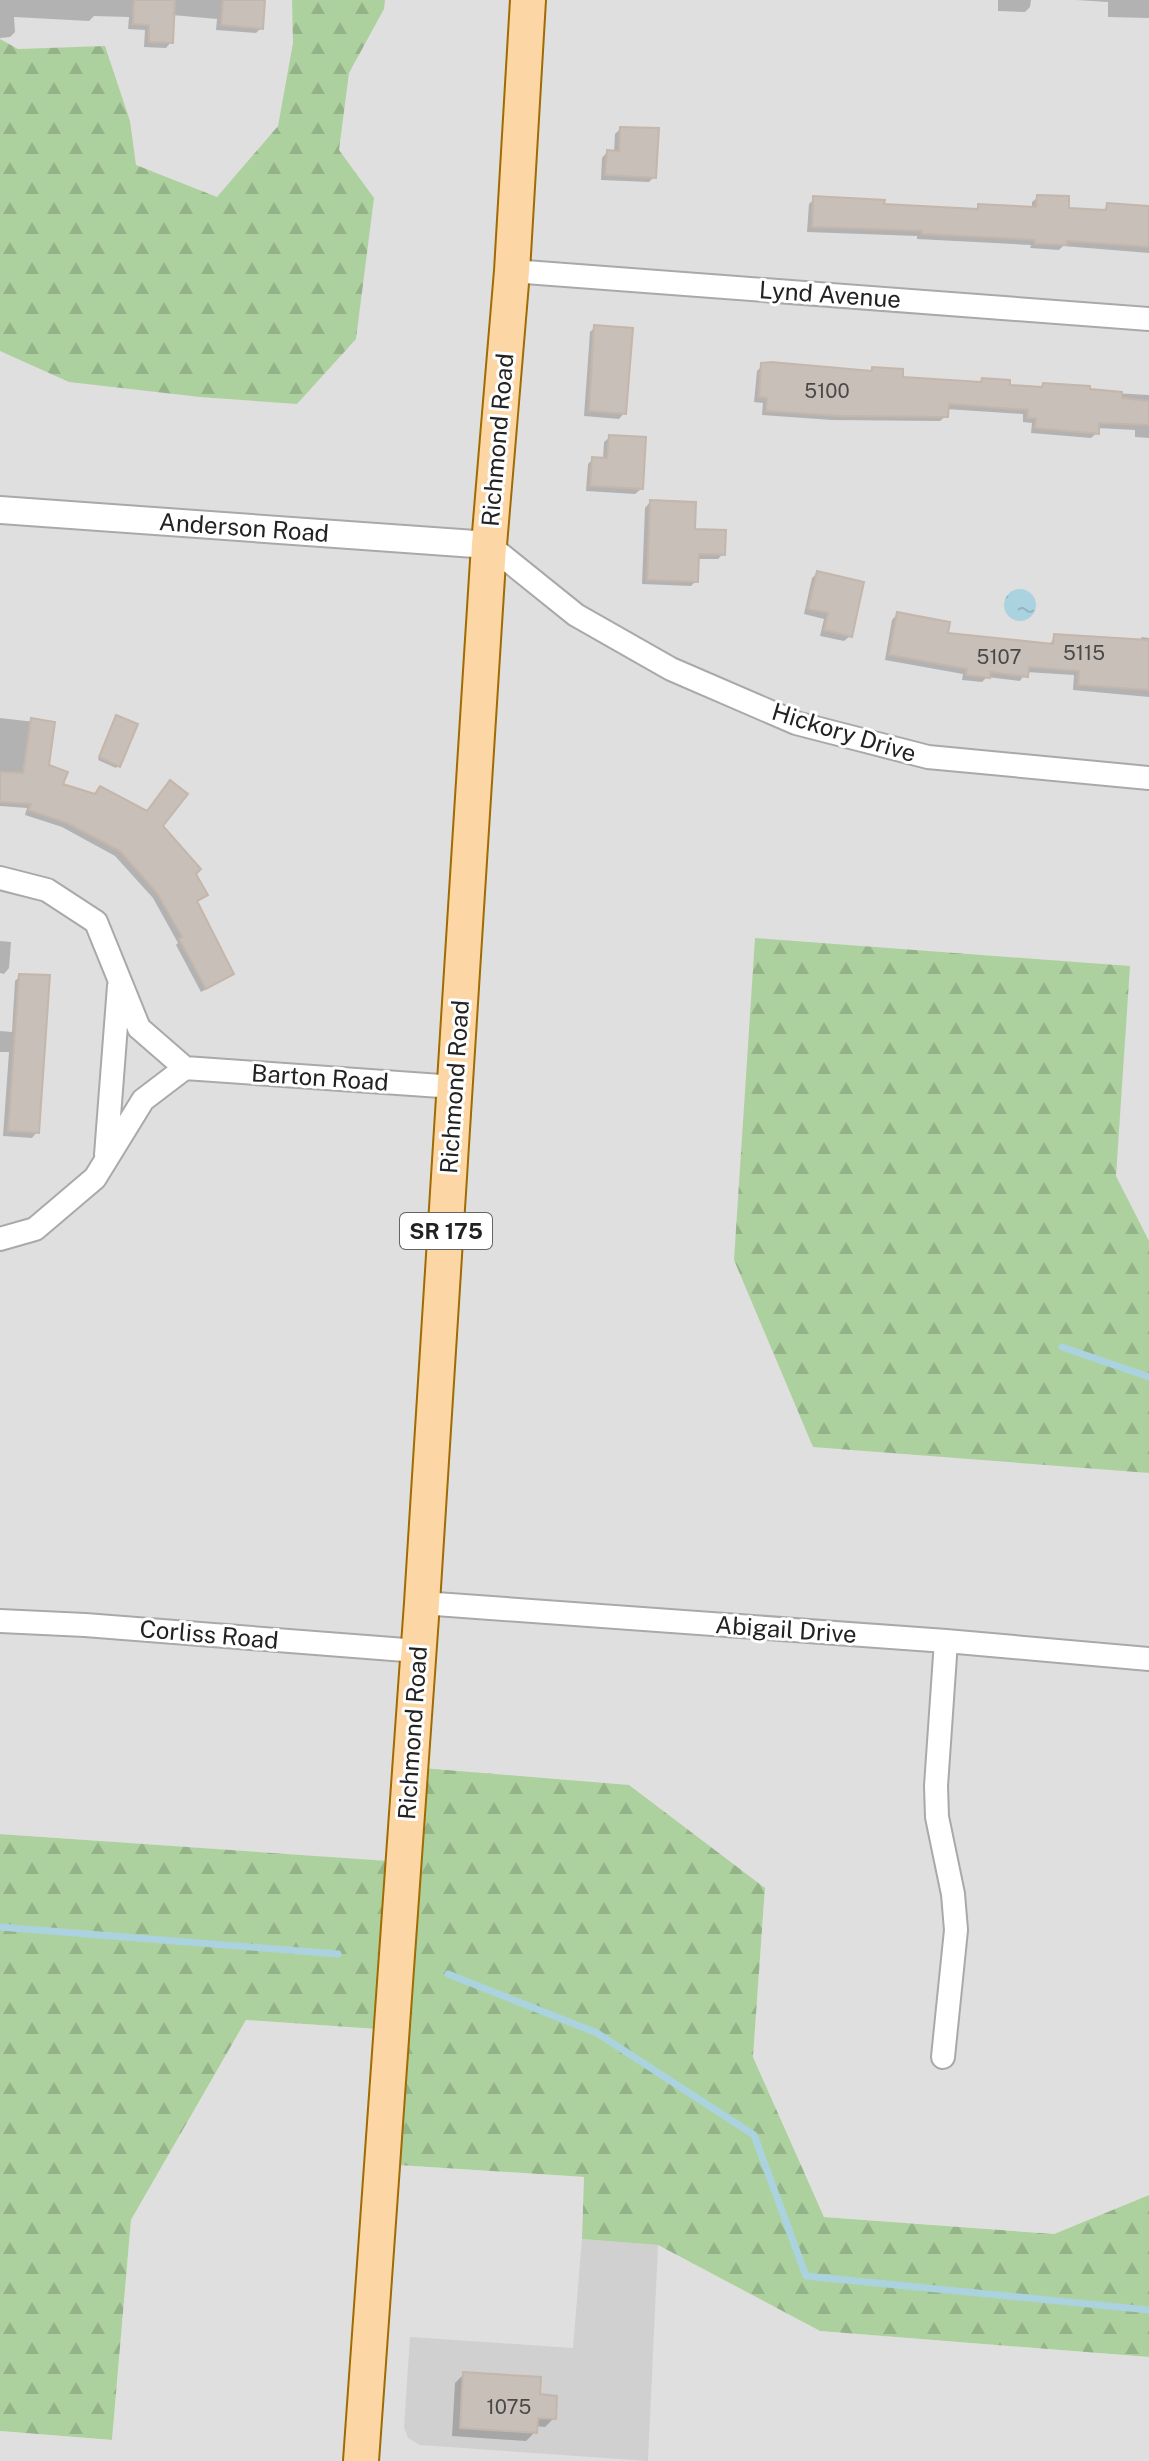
<svg xmlns="http://www.w3.org/2000/svg" width="1149" height="2461" font-family="'Public Sans',sans-serif">
<style>
.residential{fill:#e0dfdf}
.religious{fill:#d0d0d0}
.forest{fill:url(#forest-firs)}
.water{fill:url(#water-ripples)}
.shadow{fill:#0003}
.lines{fill:none;stroke-linecap:round;stroke-linejoin:round}
.stream{stroke:#aad3df;stroke-width:7}
.building{fill:#c7bfb8;stroke:#c4b6ab;stroke-width:2}
.minor-casing{stroke:#a9a9a9;stroke-width:26}
.tertiary-casing{stroke:#a9a9a9;stroke-width:30}
.primary-casing{stroke:#a06b00;stroke-width:38}
.minor{stroke:#fff;stroke-width:22}
.tertiary{stroke:#fff;stroke-width:26}
.primary{stroke:#fcd6a4;stroke-width:34}
.labels{text-anchor:middle;stroke-width:6;stroke-linejoin:round;paint-order:stroke}
.number-label{font-size:20px;fill:#4b4948}
.shield{fill:#fff;stroke:#646464;stroke-width:2}
.shield-label{font-size:22px;font-weight:bold;fill:#222}
.street-label{font-size:24px;fill:#222;stroke:#fff}
</style>
<defs>
<pattern id="forest-firs" width="22" height="20" patternUnits="userSpaceOnUse" patternTransform="scale(2)"><rect width="22" height="20" fill="#add19e"/><path d="M5 1l3.5 6h-7zM16 11l3.5 6h-7z" fill="#95b388"/></pattern>
<pattern id="water-ripples" width="26" height="14" patternUnits="userSpaceOnUse" patternTransform="scale(2)"><rect width="26" height="14" fill="#aad3df"/><path d="M2 4q2-2 4 0t4 0M15 11q2-2 4 0t4 0" fill="none" stroke="#92b5bf"/></pattern>
</defs>
<rect width="100%" height="100%" fill="#f2efe9"/>
<!-- residential -->
<path class="residential" d="M 0,0 L 1149,0 L 1149,2195 L 1054,2234 L 824,2217 L 753,2057 L 765,1888 L 0,1834 Z
M 246,2020 L 391,2030 L 382,2164 L 584,2177 L 658,2245 L 820,2331 L 1149,2357 L 1149,2461 L 0,2461 L 0,2431 L 112,2440 L 131,2220 Z"/>
<!-- religious -->
<path class="religious" d="M 582,2239 L 658,2245 L 648,2461 L 420,2445 L 408,2438 L 404,2427 L 410,2337 L 573,2348 Z"/>
<!-- forest -->
<path class="forest" d="M 292,0 L 385,0 L 384,9 L 349,73 L 339,150 L 374,198 L 356,339 L 297,404 L 200,397 L 69,382 L 0,351 L 0,39 L 18,49 L 105,46 L 130,121 L 136,165 L 217,197 L 278,126 L 293,43 Z
M 755,938 L 1130,966 L 1116,1176 L 1149,1241 L 1149,1473 L 813,1447 L 734,1260 Z
M 410,1767 L 629,1785 L 765,1888 L 753,2057 L 824,2217 L 1054,2234 L 1149,2195 L 1149,2357 L 820,2331 L 658,2245 L 582,2239 L 584,2177 L 382,2164 L 391,2030 L 246,2020 L 131,2220 L 112,2440 L 0,2431 L 0,1834 L 403,1862 Z"/>
<!-- water -->
<path class="water" d="M1004 605a16 16 0 1 1 32 0a16 16 0 1 1-32 0Z"/>
<!-- shadow -->
<path class="shadow" d="M 0,0 L 263,0 L 261,28 L 256,33 L 216,30 L 217,19 L 172,15 L 171,42 L 166,48 L 144,47 L 145,30 L 128,29 L 129,17 L 94,16 L 89,21 L 14,17 L 15,32 L 10,37 L 0,38 Z
M 998,0 L 1031,0 L 1030,7 L 1025,12 L 998,11 Z
M 1076,0 L 1149,0 L 1149,18 L 1108,17 L 1108,2 Z
M 620,129 L 654,177 L 649,182 L 601,180 L 602,158 L 607,152 L 614,153 L 615,134 Z
M 1038,197 L 1067,209 L 1101,212 L 1108,206 L 1149,208 L 1149,253 L 1063,246 L 1059,250 L 1030,248 L 1031,245 L 917,239 L 917,236 L 807,232 L 809,204 L 814,199 L 882,206 L 974,211 L 979,206 L 1032,209 L 1032,202 Z
M 595,327 L 624,413 L 619,419 L 584,416 L 590,332 Z
M 762,366 L 869,373 L 873,369 L 901,378 L 979,384 L 982,380 L 1007,387 L 1149,395 L 1149,438 L 1135,437 L 1135,430 L 1097,428 L 1097,433 L 1091,438 L 1031,433 L 1032,423 L 1023,422 L 1023,414 L 946,409 L 946,416 L 940,421 L 832,420 L 762,415 L 763,403 L 754,402 L 757,371 Z
M 610,437 L 641,489 L 635,494 L 586,491 L 588,464 L 593,459 L 603,459 L 604,442 Z
M 650,502 L 723,554 L 718,559 L 697,559 L 696,581 L 691,586 L 642,584 L 645,508 Z
M 817,573 L 850,636 L 844,641 L 820,636 L 824,619 L 804,614 L 812,578 Z
M 897,614 L 946,634 L 1049,646 L 1055,636 L 1138,641 L 1142,637 L 1149,638 L 1149,697 L 1073,690 L 1074,675 L 1026,672 L 1020,681 L 987,677 L 982,682 L 962,680 L 963,674 L 885,660 L 892,620 Z
M 0,718 L 53,724 L 46,766 L 61,785 L 94,796 L 100,788 L 160,827 L 206,895 L 196,903 L 231,973 L 226,978 L 201,992 L 176,945 L 178,943 L 153,898 L 115,856 L 62,827 L 25,815 L 27,808 L 0,806 Z
M 115,719 L 118,765 L 116,768 L 98,760 Z
M 0,941 L 11,942 L 9,968 L 4,974 L 0,973 Z
M 20,976 L 37,1132 L 32,1138 L 3,1136 L 9,1052 L 0,1052 L 0,1031 L 12,1032 L 15,981 Z
M 464,2374 L 538,2396 L 554,2418 L 545,2427 L 535,2426 L 535,2432 L 526,2441 L 452,2436 L 455,2383 Z"/>
<g class="lines">
<!-- stream -->
<path class="stream" d="M 1062,1347 L 1149,1377
M 0,1927 L 338,1954
M 448,1974 L 597,2033 L 754,2135 L 806,2276 L 1149,2310"/>
</g>
<!-- building -->
<path class="building" d="M 134,0 L 175,0 L 173,43 L 149,42 L 149,25 L 133,24 Z
M 223,0 L 265,0 L 263,29 L 221,25 Z
M 620,127 L 659,128 L 656,178 L 605,175 L 607,150 L 619,151 Z
M 1037,195 L 1069,196 L 1069,208 L 1106,210 L 1107,203 L 1149,206 L 1149,247 L 1067,241 L 1067,245 L 1035,244 L 1035,240 L 922,234 L 922,231 L 812,227 L 813,196 L 885,200 L 884,204 L 978,209 L 978,204 L 1036,207 Z
M 594,325 L 633,328 L 626,414 L 589,411 Z
M 771,362 L 872,371 L 872,367 L 903,369 L 903,377 L 981,382 L 982,378 L 1010,380 L 1010,385 L 1042,387 L 1043,383 L 1090,386 L 1090,389 L 1122,392 L 1122,398 L 1149,401 L 1149,425 L 1099,423 L 1099,434 L 1035,428 L 1036,418 L 1027,418 L 1028,410 L 949,404 L 948,417 L 839,416 L 766,411 L 767,398 L 759,397 L 761,363 Z
M 609,435 L 646,437 L 643,489 L 590,486 L 592,457 L 607,458 Z
M 650,500 L 696,502 L 695,529 L 726,530 L 725,555 L 699,554 L 698,582 L 647,580 Z
M 817,571 L 864,582 L 852,637 L 824,630 L 828,613 L 808,609 Z
M 897,612 L 950,622 L 948,633 L 1053,644 L 1054,634 L 1149,640 L 1149,690 L 1078,685 L 1079,671 L 1029,667 L 1028,677 L 990,672 L 990,678 L 966,675 L 967,669 L 889,655 Z
M 116,715 L 138,724 L 120,767 L 99,757 Z
M 31,718 L 55,722 L 49,765 L 68,772 L 63,784 L 95,794 L 100,786 L 147,811 L 170,780 L 188,794 L 163,826 L 201,869 L 196,874 L 208,895 L 197,901 L 234,974 L 206,989 L 179,939 L 182,937 L 157,893 L 120,851 L 67,823 L 28,810 L 31,804 L 0,802 L 0,772 L 23,773 Z
M 19,974 L 50,975 L 39,1133 L 8,1131 Z
M 463,2372 L 541,2377 L 540,2394 L 557,2396 L 556,2419 L 538,2418 L 537,2433 L 460,2428 Z"/>
<g class="lines">
<!-- minor casing -->
<g class="minor-casing">
<path id="minor" d="M 512,271 L 1149,319
M 489,545 L 576,615 L 671,669 L 796,723 L 928,757 L 1149,778
M 0,878 L 47,890 L 96,922 L 139,1028 L 185,1068
M 185,1068 L 455,1087
M 106,1155 L 119,986
M 0,1239 L 35,1229 L 95,1178 L 143,1100 L 185,1068
M 422,1603 L 946,1641 L 1149,1659
M 0,1621 L 85,1625 L 418,1651
M 943,2057 L 956,1930 L 953,1894 L 937,1817 L 936,1786 L 946,1641"/>
</g>
<!-- tertiary casing -->
<g class="tertiary-casing">
<path id="tertiary" d="M 0,510 L 489,545"/>
</g>
<!-- primary casing -->
<g class="primary-casing">
<path id="primary" d="M 361,2461 L 422,1603 L 489,545 L 512,271 L 528,0"/>
</g>
<!-- minor -->
<use href="#minor" class="minor"/>
<!-- tertiary -->
<use href="#tertiary" class="tertiary"/>
<!-- primary -->
<use href="#primary" class="primary"/>
</g>
<g class="labels">
<!-- number labels -->
<g class="number-label">
<text x="827" y="398">5100</text>
<text x="1084" y="660">5115</text>
<text x="999" y="664">5107</text>
<text x="509" y="2414">1075</text>
</g>
<!-- shield labels -->
<rect class="shield" x="400" y="1213" width="92" height="36" rx="6"/>
<g class="shield-label">
<text x="446" y="1239">SR 175</text>
</g>
<!-- street labels -->
<g class="street-label">
<text transform="translate(830 295) rotate(4)" y="8">Lynd Avenue</text>
<text transform="translate(498 440) rotate(-85)" y="8">Richmond Road</text>
<text transform="translate(244 528) rotate(4)" y="8">Anderson Road</text>
<text transform="translate(844 733) rotate(17)" y="8">Hickory Drive</text>
<text transform="translate(320 1078) rotate(4)" y="8">Barton Road</text>
<text transform="translate(455 1087) rotate(-86)" y="8">Richmond Road</text>
<text transform="translate(786 1630) rotate(4)" y="8">Abigail Drive</text>
<text transform="translate(209 1635) rotate(5)" y="8">Corliss Road</text>
<text transform="translate(413 1733) rotate(-86)" y="8">Richmond Road</text>
</g>
</g>
</svg>
